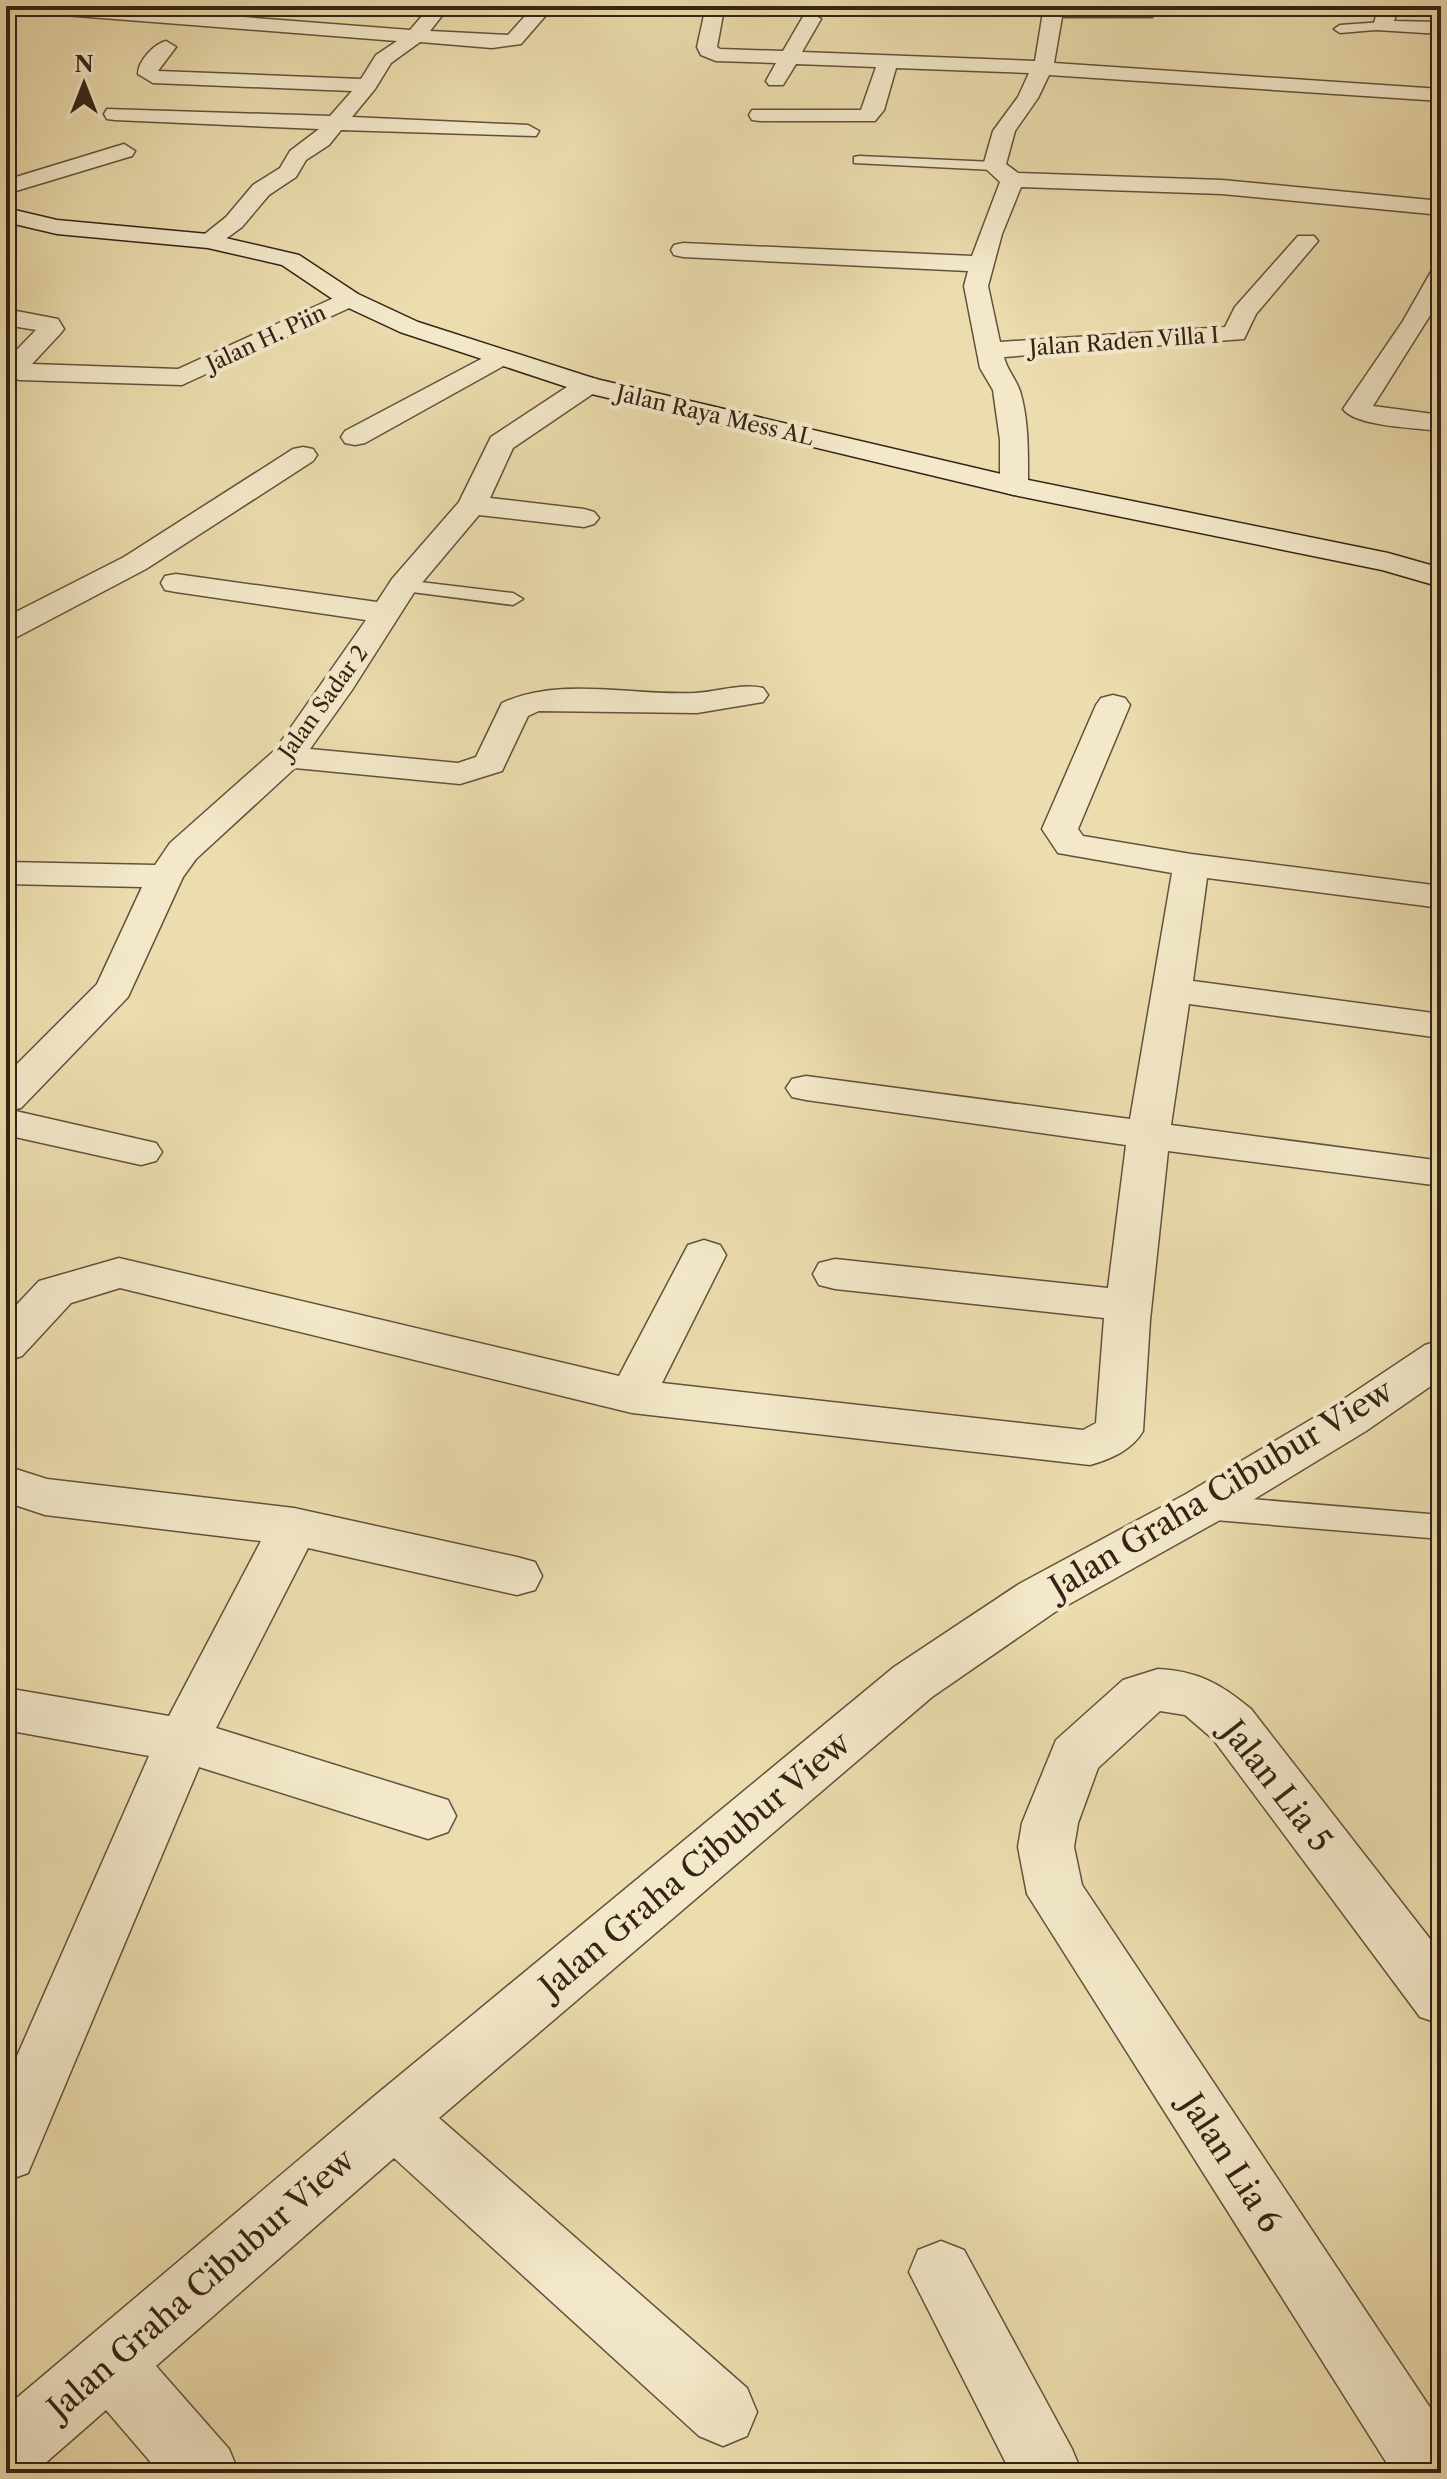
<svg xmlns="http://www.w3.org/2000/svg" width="1447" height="2479" font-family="'Libre Caslon Text',serif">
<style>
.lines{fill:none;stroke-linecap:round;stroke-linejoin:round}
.lane-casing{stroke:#62523c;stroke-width:3}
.street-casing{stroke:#62523c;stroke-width:3}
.secondary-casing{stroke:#342316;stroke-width:3}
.lane{fill:#f3e9ca;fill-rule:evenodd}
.street{fill:#f3e9ca;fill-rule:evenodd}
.secondary{fill:#f3e9ca;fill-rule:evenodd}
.labels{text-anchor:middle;stroke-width:8;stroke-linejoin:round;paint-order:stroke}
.far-street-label{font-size:22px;fill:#342316;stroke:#f3e9ca}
.near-street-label{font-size:32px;fill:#342316;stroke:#f3e9ca}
</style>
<rect width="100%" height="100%" fill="#ecddae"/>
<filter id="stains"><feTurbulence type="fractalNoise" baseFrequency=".0025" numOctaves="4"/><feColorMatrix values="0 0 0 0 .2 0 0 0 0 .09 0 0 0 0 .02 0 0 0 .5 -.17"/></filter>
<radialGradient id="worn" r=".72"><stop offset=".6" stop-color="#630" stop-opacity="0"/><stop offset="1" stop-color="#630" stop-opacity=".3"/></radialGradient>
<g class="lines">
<!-- lane casing -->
<g class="lane-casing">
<path id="lane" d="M 1383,22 L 1387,23 L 1387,29 L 1340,33 L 1334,29 L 1340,25 Z
M 859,156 L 994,162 L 1001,166 L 994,170 L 854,163 L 854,157 Z
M 403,580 L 513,593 L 523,599 L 513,605 L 396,590 L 393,586 L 396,582 Z
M 1203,1495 L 1441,1515 L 1441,1539 L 1203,1519 L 1192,1515 L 1187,1507 L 1192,1499 Z"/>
</g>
<!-- street casing -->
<g class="street-casing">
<path id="street" d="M 15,6 L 100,6 L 410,30 L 422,16 L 424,6 L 444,6 L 441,17 L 430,31 L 508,35 L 534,6 L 554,6 L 521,44 L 492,48 L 420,42 L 391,63 L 375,89 L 352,117 L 528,125 L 539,131 L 536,136 L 341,130 L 329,145 L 306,160 L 296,177 L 269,195 L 242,227 L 216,246 L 200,246 L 196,241 L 226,217 L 253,185 L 280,168 L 290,151 L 319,129 L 115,120 L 107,119 L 104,114 L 107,109 L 330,116 L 352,91 L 153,83 L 138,74 C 138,61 154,44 166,41 L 176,47 L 158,71 L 361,79 L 376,55 L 397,41 L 25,12 Z
M 706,6 L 722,6 L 724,9 L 717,47 L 720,49 L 783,51 L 804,15 L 811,13 L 821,19 L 802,52 L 1035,61 L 1044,6 L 1145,7 L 1155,13 L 1152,17 L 1062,17 L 1054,63 L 1441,89 L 1441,101 L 1049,75 L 1038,98 L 1015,131 L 1006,164 L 1018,173 L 1222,180 L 1441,201 L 1441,215 L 1222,194 L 1021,187 L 1002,234 L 988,286 L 1000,342 L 1225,327 L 1235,307 L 1298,236 L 1314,236 L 1318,241 L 1256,314 L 1244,339 L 1004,357 C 1007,370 1016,379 1020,391 C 1029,421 1028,455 1028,486 L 1024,492 L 1014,495 L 1004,492 L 1000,486 L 1000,440 L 993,390 L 980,368 L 964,286 L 968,271 L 683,257 L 674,255 L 671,250 L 674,245 L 683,243 L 972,256 L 1000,182 L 983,166 L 993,131 L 1018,97 L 1029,73 L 896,68 L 884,110 L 875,121 L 760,121 L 752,120 L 749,115 L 752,110 L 861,110 L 876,67 L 796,64 L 783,85 L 769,85 L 766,81 L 776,63 L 716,61 L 701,55 L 697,47 Z
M 1379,6 L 1399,6 L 1394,21 L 1441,22 L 1441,34 L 1376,30 L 1373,26 Z
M 124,144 L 135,151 L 132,156 L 6,194 L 6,180 Z
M 1441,268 L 1441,298 L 1373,406 L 1441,415 L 1441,431 C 1419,428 1356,427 1343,409 L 1403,321 L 1432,270 Z
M 349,291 L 358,294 L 362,299 L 358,304 L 182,385 L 19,380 L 6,373 L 6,361 L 36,330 L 6,325 L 6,309 L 58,319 L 64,329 L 60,334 L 32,364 L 178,369 Z
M 498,350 L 507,352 L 511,358 L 507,364 L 365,443 L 355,445 L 345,443 L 341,437 L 345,431 Z
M 588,377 L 597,379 L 601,385 L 597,391 L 513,448 L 490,498 L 584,509 L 594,512 L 599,518 L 594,524 L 584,527 L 479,515 L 415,591 L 352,690 L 310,749 L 458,763 L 476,757 L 502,703 C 560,676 633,696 695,693 C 717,692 741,683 763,688 L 768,695 L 763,702 L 697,713 L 539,711 L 528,716 L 502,771 L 460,784 L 295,768 L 196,859 L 183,877 L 128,997 L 21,1108 L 11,1110 L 156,1143 L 162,1152 L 156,1161 L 141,1165 L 6,1135 L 6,1075 L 97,984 L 142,887 L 6,884 L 6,862 L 155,865 L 170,843 L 275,750 L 366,620 L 176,592 L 165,590 L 161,583 L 165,576 L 176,574 L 377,602 L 392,579 L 459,502 L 491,437 L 579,379 Z
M 303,447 L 313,449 L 317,455 L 313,461 L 146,569 L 17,637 L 6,640 L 6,617 L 124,557 L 293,449 Z
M 1113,695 L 1125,698 L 1130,705 L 1078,829 L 1083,836 L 1191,854 L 1441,886 L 1441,908 L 1207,878 L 1193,981 L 1441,1014 L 1441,1038 L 1189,1004 L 1171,1125 L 1435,1160 L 1441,1162 L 1441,1186 L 1168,1151 L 1150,1320 L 1143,1431 C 1132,1450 1111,1459 1090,1465 L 632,1413 L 120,1288 L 71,1303 L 22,1356 L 6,1361 L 6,1316 L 39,1281 L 119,1258 L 619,1376 L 688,1245 L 704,1240 L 720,1245 L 726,1255 L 662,1383 L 1083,1430 L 1096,1423 L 1104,1318 L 835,1289 L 819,1285 L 813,1274 L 819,1263 L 835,1259 L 1108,1288 L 1126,1145 L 806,1100 L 792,1097 L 786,1088 L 792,1079 L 806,1076 L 1130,1119 L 1172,873 L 1058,853 L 1042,829 L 1096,705 L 1101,698 Z
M 1441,1340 L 1441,1379 L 1366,1431 L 1220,1520 L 1055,1612 L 932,1697 L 439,2118 L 747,2388 L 757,2412 L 747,2436 L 723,2446 L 699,2436 L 394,2158 L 156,2366 L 229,2449 L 239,2473 L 160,2473 L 106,2410 L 34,2473 L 6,2473 L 6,2407 L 372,2098 L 894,1667 L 1019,1584 L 1186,1494 L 1332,1407 L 1425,1345 Z
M 6,1466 L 47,1479 L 294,1508 L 517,1557 L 535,1562 L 542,1576 L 535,1590 L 517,1595 L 308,1548 L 216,1728 L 448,1800 L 456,1816 L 448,1832 L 428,1839 L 199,1767 L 28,2173 L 6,2181 L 6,2081 L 149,1756 L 6,1730 L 6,1688 L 169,1716 L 261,1541 L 45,1515 L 6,1502 Z
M 1158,1669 C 1198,1671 1221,1684 1251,1709 L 1441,1953 L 1441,2024 L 1420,2017 L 1213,1739 L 1185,1715 L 1160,1711 L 1098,1768 L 1078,1823 L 1074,1847 L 1082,1885 L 1441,2424 L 1441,2473 L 1393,2473 L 1027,1894 L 1018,1847 L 1022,1823 L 1056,1740 L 1123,1680 Z
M 941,2241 L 964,2250 L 1072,2449 L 1082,2473 L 1011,2473 L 909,2272 L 918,2250 Z"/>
</g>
<!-- secondary casing -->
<g class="secondary-casing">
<path id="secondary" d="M 6,208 L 57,220 L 208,234 L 299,255 L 358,294 L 418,322 L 596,379 L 1014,477 L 1388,553 L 1441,568 L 1441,587 L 1382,570 L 1014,495 L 579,391 L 400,332 L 340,304 L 282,265 L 208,248 L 57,234 L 6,222 Z"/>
</g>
<!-- lane -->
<use href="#lane" class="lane"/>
<!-- street -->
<use href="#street" class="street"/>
<!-- secondary -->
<use href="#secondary" class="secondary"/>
</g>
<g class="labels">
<!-- far-street labels -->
<g class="far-street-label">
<text transform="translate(266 338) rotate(-25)" y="8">Jalan H. Piin</text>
<text transform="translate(1124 341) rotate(-4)" y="8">Jalan Raden Villa I</text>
<text transform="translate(715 415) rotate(13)" y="8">Jalan Raya Mess AL</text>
<text transform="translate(323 702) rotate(-54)" y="8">Jalan Sadar 2</text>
</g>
<!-- near-street labels -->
<g class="near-street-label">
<text transform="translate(1221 1489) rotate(-31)" y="11">Jalan Graha Cibubur View</text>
<text transform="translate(1277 1786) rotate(52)" y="11">Jalan Lia 5</text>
<text transform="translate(695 1865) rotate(-40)" y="11">Jalan Graha Cibubur View</text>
<text transform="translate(1231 2163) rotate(57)" y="11">Jalan Lia 6</text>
<text transform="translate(201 2284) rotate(-41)" y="11">Jalan Graha Cibubur View</text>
</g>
</g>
<!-- margin -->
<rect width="1447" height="2479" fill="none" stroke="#ecddae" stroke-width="32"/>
<rect x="8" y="8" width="1431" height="2463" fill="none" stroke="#342316" stroke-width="4"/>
<rect x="16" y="16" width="1415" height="2447" fill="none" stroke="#342316" stroke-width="2"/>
<!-- north arrow -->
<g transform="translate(84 84)" stroke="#f3e9ca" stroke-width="6" paint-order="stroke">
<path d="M0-6L14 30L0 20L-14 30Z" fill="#342316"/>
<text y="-12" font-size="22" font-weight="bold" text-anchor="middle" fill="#342316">N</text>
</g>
<rect width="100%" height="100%" filter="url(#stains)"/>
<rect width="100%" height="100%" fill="url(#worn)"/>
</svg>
